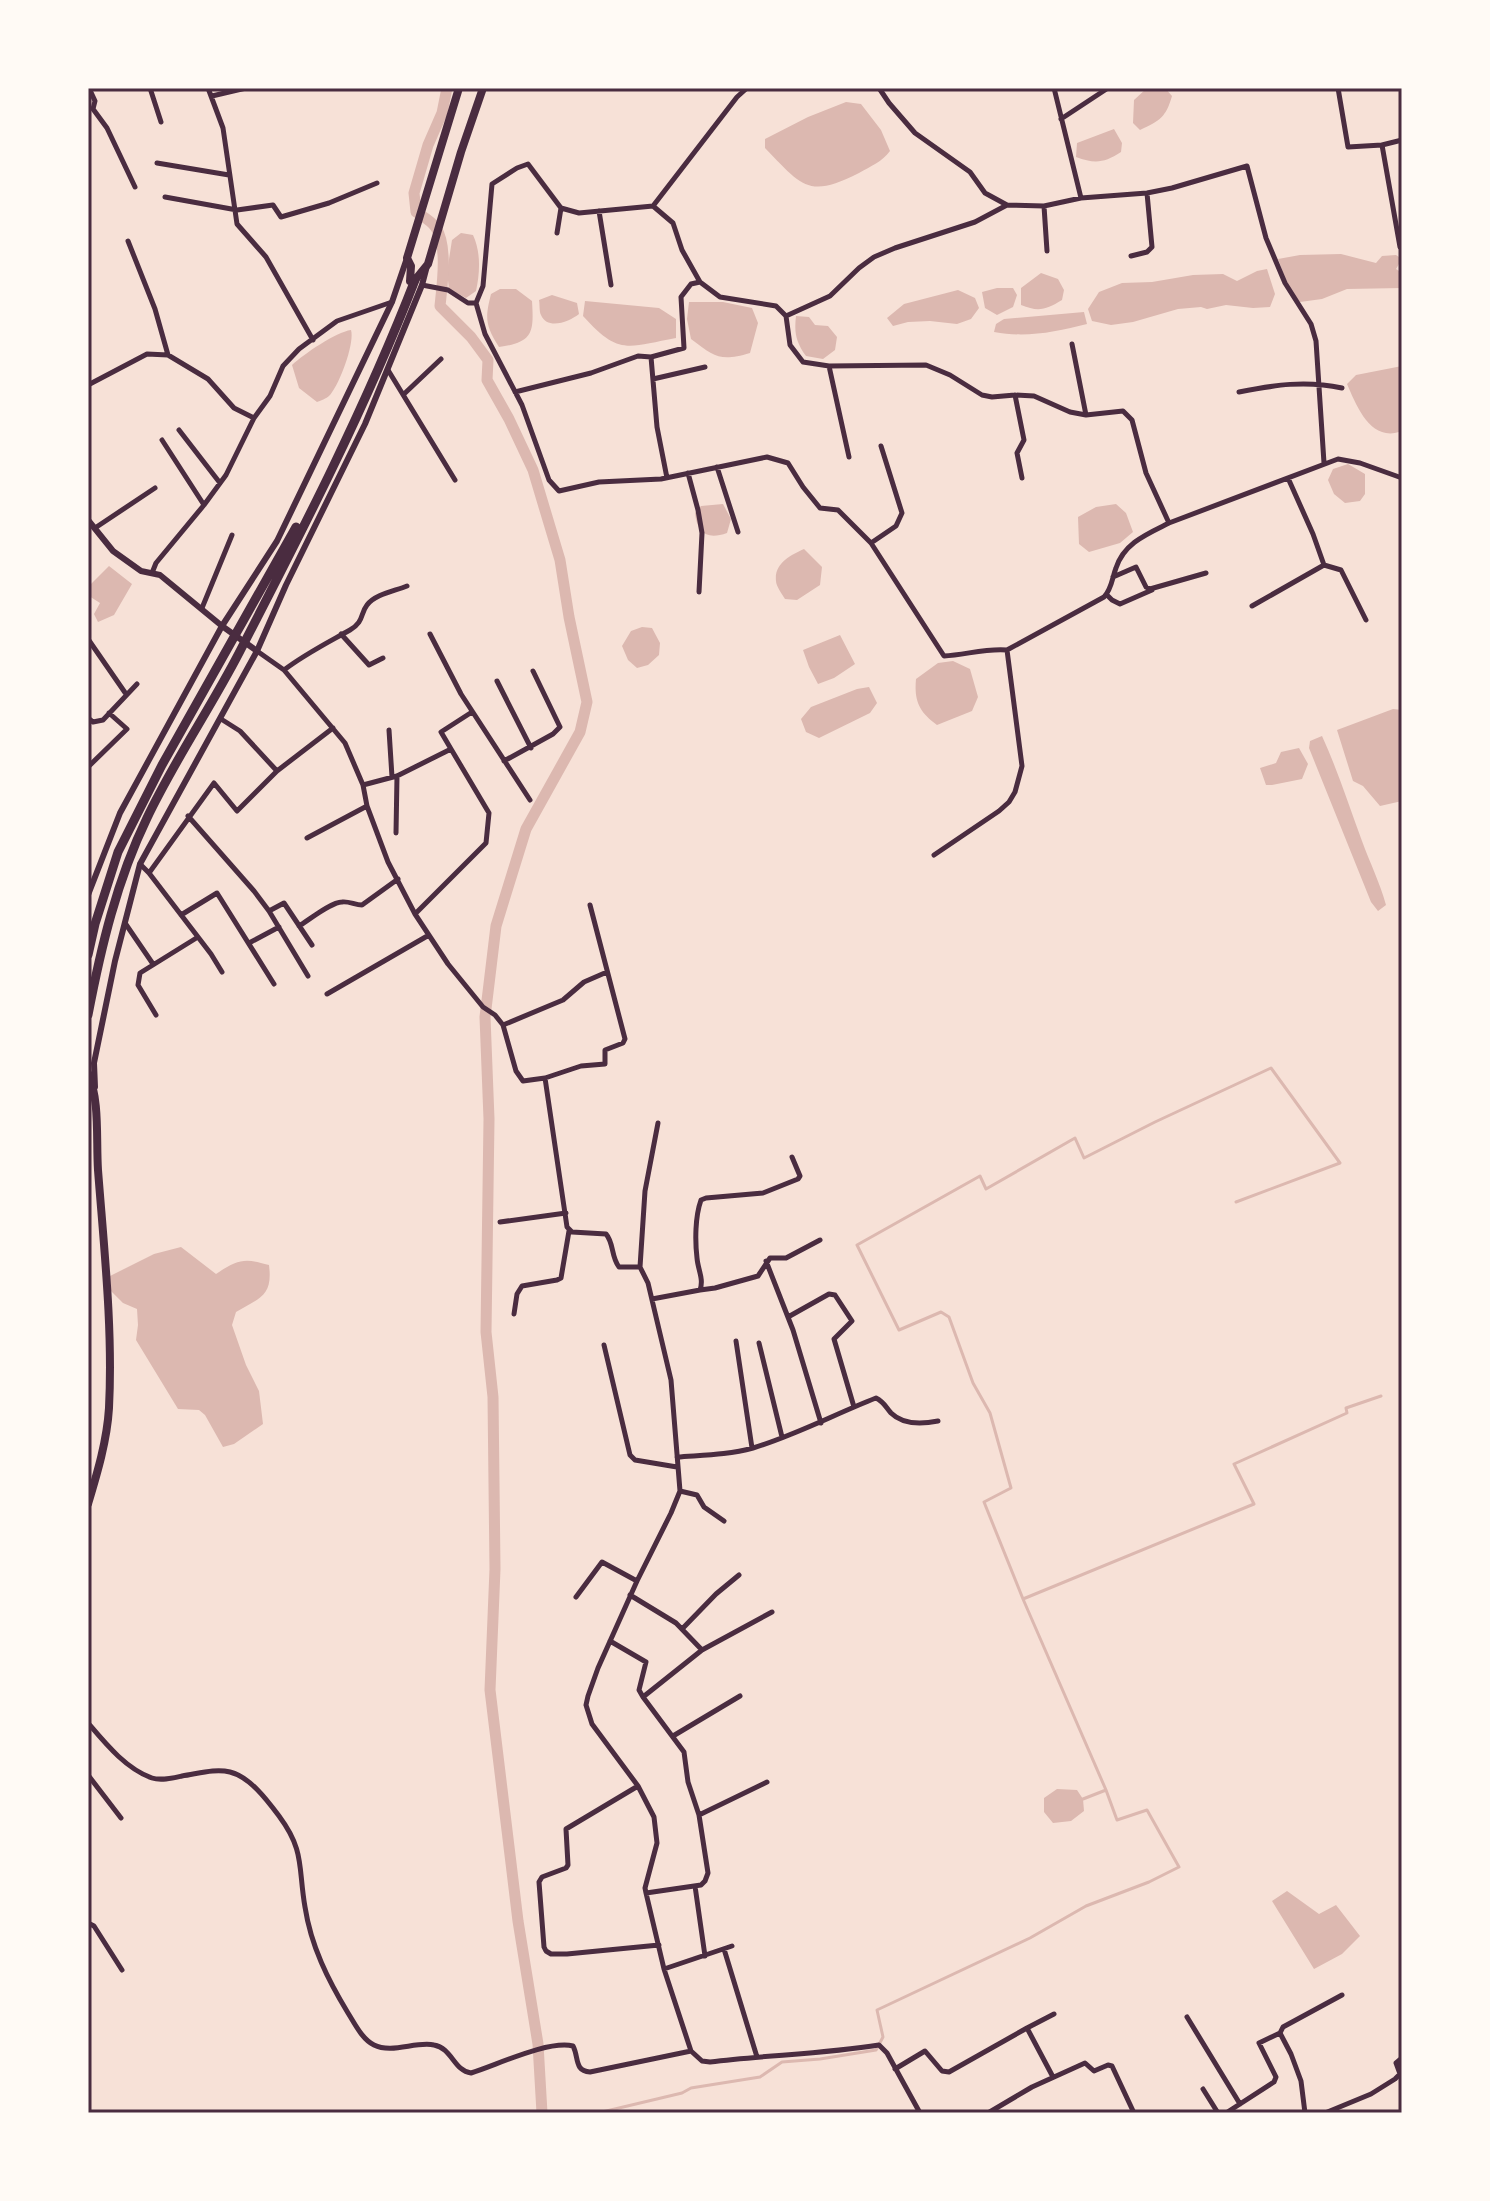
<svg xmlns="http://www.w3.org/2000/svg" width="1490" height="2201" font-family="'Source Sans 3',sans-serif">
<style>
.water{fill:#dcb8b0}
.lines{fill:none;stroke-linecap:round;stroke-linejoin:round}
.stream{stroke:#dcb8b0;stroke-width:3}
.canal{stroke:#dcb8b0;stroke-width:11}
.minor{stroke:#4a2c40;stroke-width:5}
.tertiary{stroke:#4a2c40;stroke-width:6}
.trunk{stroke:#4a2c40;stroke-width:8}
.motorway{stroke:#4a2c40;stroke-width:9}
.neatline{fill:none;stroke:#4a2c40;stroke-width:3}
</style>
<rect width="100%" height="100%" fill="#f7e1d7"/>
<!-- water -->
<path class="water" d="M 1147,88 L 1165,88 L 1172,96 C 1166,117 1160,121 1140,130 L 1133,123 L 1134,100 Z
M 846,102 L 861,104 L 881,130 L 890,151 C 882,162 871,166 859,173 C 808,199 802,186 765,148 L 765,139 L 808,117 Z
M 1114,129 L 1122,143 L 1121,152 C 1104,163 1095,164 1076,157 L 1077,143 Z
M 461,233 L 473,235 C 481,252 480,273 476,291 L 466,298 L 449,289 L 447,272 L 452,240 Z
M 1341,254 L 1376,263 L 1382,256 L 1396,255 L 1402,259 L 1396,269 L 1402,273 L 1402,288 L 1347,289 L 1322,299 L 1300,302 L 1289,288 L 1278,259 L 1300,255 Z
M 1267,269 L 1275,294 L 1270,307 L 1253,308 L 1226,305 L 1207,309 L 1201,307 L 1178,309 L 1133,322 L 1111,325 L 1092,321 L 1088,309 L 1099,292 L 1122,283 L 1152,282 L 1193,275 L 1223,274 L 1237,281 L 1257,271 Z
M 1041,273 L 1058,279 L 1064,290 L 1062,300 C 1046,310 1038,312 1021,305 L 1021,288 Z
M 997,288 L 1013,288 L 1017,295 L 1013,307 L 997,315 L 985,308 L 982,292 Z
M 500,289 L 516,289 L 532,301 C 534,333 533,342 499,347 C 485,325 485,318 491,294 Z
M 958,290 L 975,298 L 979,308 L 971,319 L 957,324 L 930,321 L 908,322 L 893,326 L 887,318 L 904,304 Z
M 552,295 L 577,303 L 579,314 C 570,321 548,331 541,315 C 539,311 540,305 539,300 Z
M 585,301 L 659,308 L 676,319 L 676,338 C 627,347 619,356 583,316 Z
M 689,302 L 723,302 L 752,308 L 758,323 L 750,353 C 720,362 715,357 691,339 L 687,319 Z
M 1084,312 L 1087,324 C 1056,332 1026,338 994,332 L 996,324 L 1004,319 Z
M 796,316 L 809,317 L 815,325 L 828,326 L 837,337 L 835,350 L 823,359 L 806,356 C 796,342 794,333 796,316 Z
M 351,330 C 355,343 339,386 329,396 C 327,398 320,401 317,402 L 299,388 L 292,365 C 304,354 336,332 351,330 Z
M 1402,366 L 1402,431 C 1371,443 1357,407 1347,384 L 1356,375 Z
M 1348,464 L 1365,474 L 1365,494 L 1360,501 L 1345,503 L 1334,494 L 1328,480 L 1333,469 Z
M 723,504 L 731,519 L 727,533 C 707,540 697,533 695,513 L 701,506 Z
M 1116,504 L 1126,513 L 1133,532 L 1120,543 L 1089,552 L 1079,544 L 1078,517 L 1096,507 Z
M 804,549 L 822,567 L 820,585 L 797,600 L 785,599 C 782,594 776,586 776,581 C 774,563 791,555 804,549 Z
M 109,566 L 132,584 L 114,615 L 98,622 L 94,614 L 100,603 L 89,596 L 88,587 Z
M 642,627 L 652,628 L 660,643 L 659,655 L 648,665 L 637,668 L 628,660 L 622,646 L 631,631 Z
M 840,635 L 855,664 L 834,678 L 818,684 L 809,667 L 803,650 Z
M 953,661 L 970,669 L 978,697 L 972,711 L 937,725 C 919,712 914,701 916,679 L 938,663 Z
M 869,687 L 877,703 L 870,713 L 819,738 L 806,732 L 801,719 L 811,707 L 857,689 Z
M 1393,709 L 1402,710 L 1402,801 L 1380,806 L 1363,786 L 1353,781 L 1337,730 Z
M 1322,736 C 1338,771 1349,806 1362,841 C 1370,863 1380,883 1386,905 L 1378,911 L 1371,902 L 1309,748 L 1310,741 Z
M 1299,748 L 1308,764 L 1302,779 L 1272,785 L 1266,785 L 1260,768 L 1276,763 L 1281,752 Z
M 181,1247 L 216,1274 C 238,1259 245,1258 269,1265 C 273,1296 260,1298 236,1312 L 232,1325 L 246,1365 L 259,1391 L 263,1424 L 234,1444 L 223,1447 L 205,1415 L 199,1410 L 178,1409 L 136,1340 L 138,1325 L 137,1309 L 123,1303 L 111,1291 L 110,1276 L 154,1254 Z
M 1057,1789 L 1077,1790 L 1083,1799 L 1084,1811 L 1071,1821 L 1053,1823 L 1044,1812 L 1044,1798 Z
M 1287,1891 L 1319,1914 L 1336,1905 L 1360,1936 L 1342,1954 L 1314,1969 L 1272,1901 Z"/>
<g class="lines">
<!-- stream -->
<path class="stream" d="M 1023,1599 L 1254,1504 L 1234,1464 L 1347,1413 L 1346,1408 L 1381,1396
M 1083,1799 L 1106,1790
M 598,2113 L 682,2093 L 691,2088 L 760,2077 L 782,2062 L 820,2059 L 876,2050 L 883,2037 L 877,2010 L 1030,1938 L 1086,1906 L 1149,1882 L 1179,1867 L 1147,1810 L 1117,1820 L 1106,1790 L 1023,1599 L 984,1502 L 1011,1488 L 990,1413 L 973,1383 L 949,1317 L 941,1312 L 899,1330 L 857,1245 L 980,1176 L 986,1189 L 1075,1138 L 1084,1158 L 1155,1122 L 1271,1068 L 1340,1163 L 1236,1202"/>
<!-- canal -->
<path class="canal" d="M 447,88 L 442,113 L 428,145 L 414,193 L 416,212 C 422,216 432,221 436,228 C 448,246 442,286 440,306 L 471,337 L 488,360 L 487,380 L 509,419 L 533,470 L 560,560 L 569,617 L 587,702 L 580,732 L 526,829 L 496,926 L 485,1017 L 489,1119 L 486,1332 L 493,1397 L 495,1569 L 490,1690 L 518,1921 L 538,2044 L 542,2113"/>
<!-- minor -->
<path class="minor" d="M 89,88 L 95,101 L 93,109 L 107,128 L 135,187
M 150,88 L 161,122
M 208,88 L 223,128 L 237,224 L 266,257 L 313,340
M 879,88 L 889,103 L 915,133 L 970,172 L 985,193 L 1007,205 L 1044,206 L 1081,198 L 1147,193 L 1172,188 L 1247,166 L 1266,238 L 1285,283 L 1311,324 L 1316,341 L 1324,463
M 1054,88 L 1081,198
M 1338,88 L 1348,147 L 1382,145 L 1400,247
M 212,96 L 246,88
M 1061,119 L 1108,88
M 1382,145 L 1402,140
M 157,163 L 229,175
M 165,197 L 237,210 L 273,205 L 281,217 L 329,203 L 377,183
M 653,206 L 737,97 L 747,88
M 1044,206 L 1047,251
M 599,211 L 611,285
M 557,233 L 561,208
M 128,241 L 155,309 L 168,355
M 1131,256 L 1147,252 L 1152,247 L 1147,193
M 422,285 L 448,290 L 468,303 L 476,303 L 483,286 L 492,184 L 517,168 L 528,164 L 561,208 L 579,213 L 653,206 L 673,223 L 682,250 L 700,282 L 720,297 L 776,306 L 786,316 L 790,345 L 803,362 L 829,366 L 926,365 L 950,375 L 982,395 L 992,397 L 1015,395 L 1034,396 L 1070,412 L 1086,415 L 1123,411 L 1132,420 L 1146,473 L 1169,523 L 1338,459 L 1360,463 L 1402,478
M 476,303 L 485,334 L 522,405 L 549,480 L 559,491 L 599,482 L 661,479 L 767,457 L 788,463 L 803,487 L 820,508 L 838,510 L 871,543 L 944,656 C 965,655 986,648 1007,650 L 1104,597 C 1112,589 1112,578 1116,568 C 1124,543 1147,534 1169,523
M 786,316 L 830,296 L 859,268 L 874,257 L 895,248 L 975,222 L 1007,205
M 1072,344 L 1086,415
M 829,366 L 849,457
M 388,370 L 455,480
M 653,379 L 705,367
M 88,385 L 147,354 L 168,355 L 208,379 L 234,408 L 254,418 L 270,396 L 283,366 L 299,349 L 337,321 L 392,302
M 515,392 L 591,373 L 638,356 L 651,357
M 1239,392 C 1275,385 1305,380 1342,388
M 404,394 L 441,359
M 1015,395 L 1024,440 L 1017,453 L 1022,478
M 179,430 L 220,483
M 162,440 L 204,505
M 717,467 L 738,532
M 688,473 L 698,510 L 702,533 L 699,592
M 667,478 L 657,427 L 651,357 L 684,348 L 681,297 L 691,284 L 700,282
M 95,528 L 155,488
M 871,543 L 896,526 L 902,513 L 881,446
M 1324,565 L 1341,570 L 1366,620
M 152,573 L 156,563 L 204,505 L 226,475 L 254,418
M 1113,577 L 1136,567 L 1146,587 L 1150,589 L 1206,573
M 1107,595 L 1112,600 L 1120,604 L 1152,590
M 1252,606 L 1324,565 L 1313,534 L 1288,478
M 202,608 L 232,535
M 341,634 L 369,665 L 383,658
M 430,634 L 461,694 L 530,800
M 88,639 L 126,694
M 257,651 L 284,670 L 345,743 L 363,785 L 367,806 L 388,862 L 415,914 L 448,964 L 483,1007 L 495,1015 L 503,1025 L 516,1071 L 523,1081 L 545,1078 L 567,1227 L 572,1232 L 606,1234 C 614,1243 611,1257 619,1267 L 640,1267 L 648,1283 L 671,1380 L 680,1491 L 697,1495 L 704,1507 L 724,1521
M 284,670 C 305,654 327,643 350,630 C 364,622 360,614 367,605 C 375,594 395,591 407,586
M 497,681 L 531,748
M 88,718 L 93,722 L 103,720 L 137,684
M 221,719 L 240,731 L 277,771
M 389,730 L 392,777
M 504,761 L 553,734 L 560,727 L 533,671
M 88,767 L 127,729 L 109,713
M 363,785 L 397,776 L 451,749 L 441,732 L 472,712
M 188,816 L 254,891 L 269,911 L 308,976
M 396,833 L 397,776
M 307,838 L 367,806
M 934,855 L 999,811 L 1009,802 L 1015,792 L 1022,766 L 1007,650
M 140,864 L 149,873 L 214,783 L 237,811 L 277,771 L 333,728
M 149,873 L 211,954 L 222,972
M 269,911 L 284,903 L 312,945
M 415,914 L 486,843 L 489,813 L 451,749
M 181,915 L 217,893 L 274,984
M 125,923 L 153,964
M 299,926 C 309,920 331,902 342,902 C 349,901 355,905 362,905 L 398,879
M 249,943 L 279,927
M 327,994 L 429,935
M 156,1015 L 138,985 L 140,973 L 198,937
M 503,1025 L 563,1000 L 584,982 L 607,972
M 545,1078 L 581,1066 L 605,1064 L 605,1050 L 623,1043 L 625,1039 L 590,905
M 500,1222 L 566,1213
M 766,1261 L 793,1330 L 821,1423
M 640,1267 L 645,1191 L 658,1123
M 700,1290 L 715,1288 L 758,1276 L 770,1258 L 786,1258 L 820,1240
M 652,1299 L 700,1290 C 704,1279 698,1270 697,1258 C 695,1241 695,1217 701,1200 L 706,1198 L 763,1193 L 798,1179 L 800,1176 L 792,1157
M 514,1314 L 517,1294 L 522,1286 L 557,1280 L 561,1278 L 569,1231
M 788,1317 L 829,1294 L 835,1295 L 852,1321 L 834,1339 L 854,1407
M 736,1341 L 752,1448
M 759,1343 L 782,1437
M 604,1345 L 630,1455 L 635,1460 L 677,1467
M 677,1457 C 703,1455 728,1455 753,1448 C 796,1435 835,1414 876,1398 C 884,1402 885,1406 891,1413 C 903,1425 923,1424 938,1421
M 630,1595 L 676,1623 L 702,1650
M 576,1597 L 602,1562 L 637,1581
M 683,1628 L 716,1594 L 739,1575
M 610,1641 L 646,1662 L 639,1690 L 643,1697
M 88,1723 C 105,1743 126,1769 152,1778 C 161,1781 173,1778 182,1776 C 197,1774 215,1768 230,1772 C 250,1777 267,1800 279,1816 C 305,1851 298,1867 305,1907 C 311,1946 328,1980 348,2013 C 355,2024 362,2039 374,2045 C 392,2054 416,2041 434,2045 C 452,2048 454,2071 471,2073 C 497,2065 548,2040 573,2046 C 579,2057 574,2071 590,2072 L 691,2051 L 702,2061 L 710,2062 C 766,2055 823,2054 879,2045 L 887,2053 L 920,2113
M 673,1736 L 740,1696
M 88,1775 L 121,1818
M 638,1786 L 566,1829 L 568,1865 L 566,1868 L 542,1877 L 539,1882 L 544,1947 L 546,1951 L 551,1954 L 567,1954 L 659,1945
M 699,1815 L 767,1782
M 695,1886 L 705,1956
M 646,1893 L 645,1888 L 657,1843 L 654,1817 L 638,1786 L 592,1724 L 586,1705 L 588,1696 L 598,1668 L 637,1581 L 671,1513 L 680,1491
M 88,1923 L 94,1926 L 122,1970
M 724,1949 L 757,2057
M 664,1969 L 732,1946
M 1187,2017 L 1240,2104
M 1027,2028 L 1054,2014
M 691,2051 L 664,1969 L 646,1893 L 701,1885 L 705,1881 L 708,1873 L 699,1815 L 688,1782 L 684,1752 L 643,1697 L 702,1650 L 772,1612
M 895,2069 L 925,2051 L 942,2071 L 949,2072 L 1027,2028 L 1053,2077
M 1203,2089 L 1218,2113
M 957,2113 L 960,2113
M 988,2113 L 1032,2087 L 1085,2063 L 1094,2071 L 1108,2065 L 1112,2066 L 1134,2113
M 1226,2113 L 1274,2082 L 1276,2077 L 1259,2043 L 1280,2033
M 1305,2113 L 1301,2081 L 1291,2054 L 1280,2033 L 1283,2027 L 1342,1995
M 1325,2113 L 1371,2094 L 1395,2079 L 1400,2074 L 1396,2063 L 1402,2058"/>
<!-- tertiary -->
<path class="tertiary" d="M 88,520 L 113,551 L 141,571 L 160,575 L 222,626 L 257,651
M 88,895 L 120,813 L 222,626 L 277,541 L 392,302 L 407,258
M 95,1087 L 94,1063 L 115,961 L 140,864 L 257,651 L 286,585 L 365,424 L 422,285 L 427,266"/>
<!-- trunk -->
<path class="trunk" d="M 415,280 L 428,264 L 461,152 L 483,88
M 410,281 L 411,266 L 407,258 L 459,88
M 88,1073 C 100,1100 96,1139 98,1170 C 104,1248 113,1330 109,1408 C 107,1441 97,1474 88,1504"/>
<!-- motorway -->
<path class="motorway" d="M 88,955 L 95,924 L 118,852 L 162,765 L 296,527
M 88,1015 C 101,947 117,880 147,818 C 174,761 210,709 239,653 C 302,531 365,409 415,280"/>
</g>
<!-- border -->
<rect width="1490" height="2201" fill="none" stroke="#fffaf5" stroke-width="180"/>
<rect x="90" y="90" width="1310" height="2021" class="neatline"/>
</svg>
